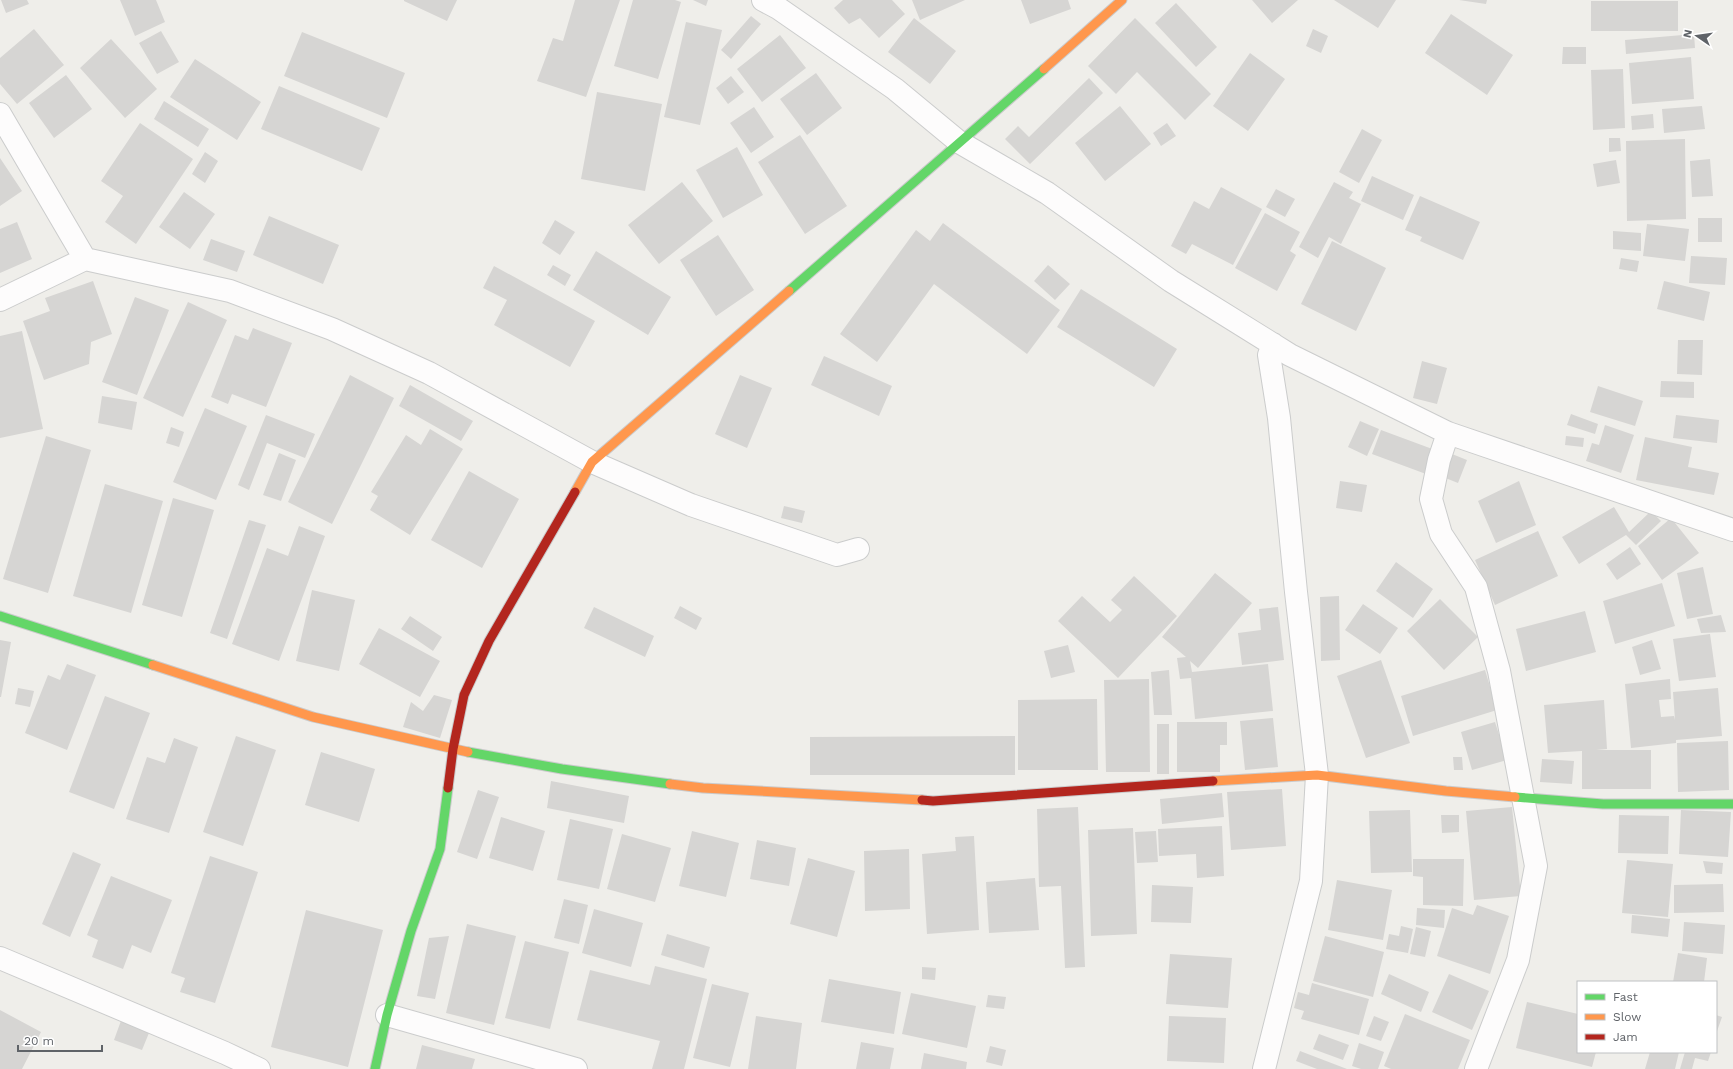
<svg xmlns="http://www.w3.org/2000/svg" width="1733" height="1069" font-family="'Work Sans',sans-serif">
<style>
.building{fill:#d6d5d3}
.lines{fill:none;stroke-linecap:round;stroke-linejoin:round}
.street-casing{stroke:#cbcccc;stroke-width:24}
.fast-casing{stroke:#cacacb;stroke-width:11}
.slow-casing{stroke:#cacacb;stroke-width:11}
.jam-casing{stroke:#cacacb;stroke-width:11}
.street{stroke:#fdfcfc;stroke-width:22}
.fast{stroke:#63d668;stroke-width:9}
.slow{stroke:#ff974d;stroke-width:9}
.jam{stroke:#b3261e;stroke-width:9}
</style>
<rect width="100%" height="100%" fill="#efeeea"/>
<!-- building -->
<path class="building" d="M 1,0 L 27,0 L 29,4 L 6,13 Z
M 120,0 L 156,0 L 165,22 L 135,36 Z
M 404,0 L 457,0 L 447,21 L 404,1 Z
M 575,0 L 620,0 L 586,97 L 537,81 L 553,38 L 563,41 Z
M 633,0 L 675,0 L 681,2 L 658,79 L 614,66 Z
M 693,0 L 708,0 L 706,6 Z
M 843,0 L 892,0 L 905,14 L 879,38 L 860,18 L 849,24 L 834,8 Z
M 912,0 L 965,0 L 920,20 Z
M 1021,0 L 1068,0 L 1071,9 L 1030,24 Z
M 1252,0 L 1298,0 L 1272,23 Z
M 1334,0 L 1396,0 L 1378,28 Z
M 1459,0 L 1487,0 L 1486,4 Z
M 1591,1 L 1678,1 L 1678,31 L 1591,31 Z
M 1176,3 L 1217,47 L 1196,67 L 1155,23 Z
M 1451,14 L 1513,55 L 1487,95 L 1425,53 Z
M 751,16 L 761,24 L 731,59 L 721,50 Z
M 914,18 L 956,51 L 930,84 L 888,52 Z
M 1135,18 L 1211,94 L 1185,120 L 1137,72 L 1116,94 L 1088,66 Z
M 686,22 L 722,30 L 700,125 L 664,117 Z
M 34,29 L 64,65 L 17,104 L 0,84 L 0,58 Z
M 1313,29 L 1328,36 L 1321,53 L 1306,46 Z
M 161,31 L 179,62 L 157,74 L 139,43 Z
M 302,32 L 405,73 L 387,118 L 284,76 Z
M 1694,34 L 1695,48 L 1626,54 L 1625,40 Z
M 780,35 L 806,68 L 762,102 L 737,69 Z
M 111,39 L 157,89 L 125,118 L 80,68 Z
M 1563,47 L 1586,47 L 1586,64 L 1562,64 Z
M 1250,53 L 1285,79 L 1248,131 L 1213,106 Z
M 1691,57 L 1694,99 L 1632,104 L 1629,63 Z
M 195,59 L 261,102 L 237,140 L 170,97 Z
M 1623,69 L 1625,128 L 1593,130 L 1591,70 Z
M 816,73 L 842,108 L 807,135 L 780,99 Z
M 66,75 L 92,109 L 54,138 L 29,103 Z
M 731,76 L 744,92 L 728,104 L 716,88 Z
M 1089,78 L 1103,93 L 1030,164 L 1005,139 L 1018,126 L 1029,137 Z
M 279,86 L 380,128 L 362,171 L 261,129 Z
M 597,92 L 662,104 L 645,191 L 581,179 Z
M 164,101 L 209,129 L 198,147 L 154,119 Z
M 1120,106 L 1151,144 L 1105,181 L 1075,143 Z
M 1702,106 L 1705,129 L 1664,133 L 1662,109 Z
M 754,107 L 774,137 L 751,153 L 730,123 Z
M 1653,114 L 1654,128 L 1632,130 L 1631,116 Z
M 140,123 L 193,159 L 136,244 L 105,222 L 123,196 L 101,181 Z
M 1167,123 L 1176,136 L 1161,146 L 1153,133 Z
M 1362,129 L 1382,140 L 1359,183 L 1339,172 Z
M 800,135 L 847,206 L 805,234 L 758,162 Z
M 1609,138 L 1620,138 L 1621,151 L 1609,152 Z
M 1685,139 L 1686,219 L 1627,221 L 1626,141 Z
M 737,147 L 763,195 L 723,218 L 696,170 Z
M 205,152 L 218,161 L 205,183 L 192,174 Z
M 0,158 L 22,191 L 0,206 Z
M 1710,159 L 1713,196 L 1692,197 L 1690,161 Z
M 1616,160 L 1620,183 L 1597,187 L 1593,164 Z
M 1372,176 L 1414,195 L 1403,220 L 1361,201 Z
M 682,182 L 713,221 L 659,264 L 628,225 Z
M 1334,182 L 1353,192 L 1349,198 L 1361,204 L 1341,244 L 1329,237 L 1318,258 L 1299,247 Z
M 1221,187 L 1262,209 L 1233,265 L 1192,244 L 1186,254 L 1171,246 L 1194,201 L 1209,209 Z
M 1276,189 L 1295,199 L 1285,217 L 1266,207 Z
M 184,192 L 215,214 L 190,249 L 159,227 Z
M 1420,196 L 1480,222 L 1463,260 L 1420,241 L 1422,237 L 1405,230 Z
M 1265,213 L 1300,232 L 1290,251 L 1296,255 L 1277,291 L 1235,268 Z
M 269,216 L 339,245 L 323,284 L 253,255 Z
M 1698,218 L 1722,218 L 1722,242 L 1698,242 Z
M 555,220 L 575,232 L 560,255 L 542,243 Z
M 17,222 L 32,259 L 0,273 L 0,229 Z
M 943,223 L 1060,310 L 1027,354 L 934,284 L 877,362 L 840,334 L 916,230 L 930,241 Z
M 1647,224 L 1689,229 L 1685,261 L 1643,256 Z
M 1613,231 L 1641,233 L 1641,251 L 1613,249 Z
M 718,235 L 754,290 L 716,316 L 680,260 Z
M 211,239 L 245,251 L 237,272 L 203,260 Z
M 1332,241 L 1386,268 L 1356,331 L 1301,304 Z
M 596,251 L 671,297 L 648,335 L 573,290 Z
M 1691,256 L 1727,258 L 1725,285 L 1689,283 Z
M 1621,258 L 1639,261 L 1637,272 L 1619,269 Z
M 553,265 L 571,275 L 565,286 L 547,275 Z
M 1048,265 L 1070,284 L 1055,300 L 1034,281 Z
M 494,266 L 595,321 L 570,367 L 494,325 L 507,300 L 483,288 Z
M 93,281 L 112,334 L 91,342 L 89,364 L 44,380 L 23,321 L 50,311 L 45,298 Z
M 1664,281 L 1710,292 L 1704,321 L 1657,309 Z
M 1081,289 L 1177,349 L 1154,387 L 1057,327 Z
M 135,297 L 169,310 L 137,395 L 102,382 Z
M 188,302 L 227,320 L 183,417 L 143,398 Z
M 253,328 L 292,343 L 266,407 L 232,394 L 228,404 L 211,397 L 235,335 L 248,340 Z
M 22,331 L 43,429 L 0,438 L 0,336 Z
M 1678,340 L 1703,340 L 1702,375 L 1677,374 Z
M 824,356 L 892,386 L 879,416 L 811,385 Z
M 1422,361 L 1447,368 L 1437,404 L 1413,398 Z
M 350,375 L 394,398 L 332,524 L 288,502 Z
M 740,375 L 772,388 L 747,448 L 715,434 Z
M 1661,381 L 1694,382 L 1694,398 L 1660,397 Z
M 410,385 L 473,421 L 461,441 L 399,406 Z
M 1598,386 L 1643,401 L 1635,426 L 1590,412 Z
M 102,396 L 137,402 L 132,430 L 98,423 Z
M 205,408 L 247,426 L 216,500 L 173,482 Z
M 1571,414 L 1598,424 L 1595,434 L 1567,425 Z
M 266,415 L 315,434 L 305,458 L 267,443 L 249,490 L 238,485 Z
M 1676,415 L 1719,420 L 1717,443 L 1673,438 Z
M 1360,421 L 1379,429 L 1367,456 L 1348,447 Z
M 1605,425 L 1634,435 L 1621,473 L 1586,461 L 1592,443 L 1599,445 Z
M 171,427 L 184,432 L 179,447 L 166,443 Z
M 430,429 L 463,449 L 410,535 L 370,510 L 378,496 L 371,492 L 406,435 L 421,445 Z
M 1381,430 L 1435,450 L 1426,474 L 1372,454 Z
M 46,436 L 91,450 L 48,593 L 3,579 Z
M 1566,436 L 1584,438 L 1583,447 L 1565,445 Z
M 1645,437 L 1692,447 L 1688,467 L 1719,473 L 1714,495 L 1636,480 Z
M 279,453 L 296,460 L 281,501 L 263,495 Z
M 1452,454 L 1467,460 L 1458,483 L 1443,477 Z
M 469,471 L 519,499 L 482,568 L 431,540 Z
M 1340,481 L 1367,485 L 1362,512 L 1336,508 Z
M 1519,481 L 1536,525 L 1496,543 L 1478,501 Z
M 105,484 L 163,501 L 131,613 L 73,596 Z
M 173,498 L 214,510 L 182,617 L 142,605 Z
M 784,506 L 805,511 L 802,523 L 781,518 Z
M 1614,507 L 1629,532 L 1651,511 L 1661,521 L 1636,545 L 1626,535 L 1579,564 L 1562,537 Z
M 1671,518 L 1699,553 L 1662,580 L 1638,546 Z
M 249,520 L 266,525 L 227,639 L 210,633 Z
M 299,526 L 325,536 L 279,661 L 232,644 L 267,548 L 288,556 Z
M 1538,531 L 1558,576 L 1495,605 L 1475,560 Z
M 1630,547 L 1641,564 L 1617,580 L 1606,564 Z
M 1396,562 L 1433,589 L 1413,618 L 1376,591 Z
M 1703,567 L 1713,614 L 1687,619 L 1677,573 Z
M 1215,573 L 1252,603 L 1198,668 L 1190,661 L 1192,672 L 1268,664 L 1273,711 L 1195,719 L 1191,678 L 1180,679 L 1177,658 L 1186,657 L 1162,637 Z
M 1134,576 L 1177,616 L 1118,678 L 1058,621 L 1082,596 L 1110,622 L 1122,610 L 1111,600 Z
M 1662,583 L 1675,626 L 1615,644 L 1603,601 Z
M 312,590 L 355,600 L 339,671 L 296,661 Z
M 1339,596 L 1340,660 L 1321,661 L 1320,597 Z
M 1440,599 L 1478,637 L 1444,670 L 1407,631 Z
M 1363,604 L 1398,628 L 1380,654 L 1345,630 Z
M 680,606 L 702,618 L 696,630 L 674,618 Z
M 594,607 L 654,636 L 645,657 L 584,628 Z
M 1278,607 L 1284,660 L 1242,665 L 1238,633 L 1261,630 L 1259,609 Z
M 1585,611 L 1596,652 L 1526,671 L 1516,629 Z
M 1721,615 L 1726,632 L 1701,633 L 1697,619 Z
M 410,616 L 442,637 L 433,651 L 401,629 Z
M 379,628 L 440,661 L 420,697 L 359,664 Z
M 1710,634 L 1716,677 L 1679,681 L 1673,639 Z
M 0,640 L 11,642 L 1,697 L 0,697 Z
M 1652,640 L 1661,669 L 1640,675 L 1632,647 Z
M 1068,645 L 1075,672 L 1051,678 L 1044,651 Z
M 1381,660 L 1410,743 L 1366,758 L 1337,676 Z
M 67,664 L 96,675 L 67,750 L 25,733 L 48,675 L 60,680 Z
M 1169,670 L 1172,715 L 1154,715 L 1151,672 Z
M 1485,670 L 1497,710 L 1413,736 L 1401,696 Z
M 1149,679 L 1150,772 L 1106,772 L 1104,680 Z
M 1670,679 L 1671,699 L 1659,700 L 1661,717 L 1674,716 L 1675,720 L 1673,692 L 1718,688 L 1722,736 L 1676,740 L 1676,743 L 1631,748 L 1625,684 Z
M 18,688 L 34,691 L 30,707 L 15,704 Z
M 434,695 L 452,700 L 440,738 L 403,727 L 411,702 L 423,711 Z
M 105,696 L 150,713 L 114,809 L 69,792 Z
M 1097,699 L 1098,770 L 1018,770 L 1018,700 Z
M 1604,700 L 1607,749 L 1596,750 L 1651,750 L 1651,789 L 1582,789 L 1582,751 L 1548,753 L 1544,705 Z
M 1273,718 L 1278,767 L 1245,770 L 1240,721 Z
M 1177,722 L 1227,722 L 1227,745 L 1220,745 L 1220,772 L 1177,772 Z
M 1495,722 L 1507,760 L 1472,770 L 1461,732 Z
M 1157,724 L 1169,724 L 1169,774 L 1157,774 Z
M 236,736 L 276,750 L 243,846 L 203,832 Z
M 1015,736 L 1015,775 L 810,775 L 810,737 Z
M 174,738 L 198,747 L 169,833 L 126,819 L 147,757 L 165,763 Z
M 1728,741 L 1729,790 L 1678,792 L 1677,743 Z
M 321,752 L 375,769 L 359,822 L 305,805 Z
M 1453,757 L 1462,757 L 1463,770 L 1454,770 Z
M 1542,759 L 1574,761 L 1572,784 L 1540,782 Z
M 551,781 L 629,796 L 624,823 L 547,808 Z
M 1282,789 L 1286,846 L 1231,850 L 1227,792 Z
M 478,790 L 499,797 L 477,859 L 457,852 Z
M 1222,793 L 1224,817 L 1162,824 L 1160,799 Z
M 1078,807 L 1085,967 L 1065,968 L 1061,886 L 1039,887 L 1037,809 Z
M 1512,807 L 1521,896 L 1474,900 L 1466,811 Z
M 1410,810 L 1412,872 L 1371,873 L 1369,811 Z
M 1681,810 L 1731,812 L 1728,857 L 1679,854 Z
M 1441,815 L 1459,815 L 1459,832 L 1442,833 Z
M 1619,815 L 1669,816 L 1668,854 L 1618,853 Z
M 501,817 L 545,831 L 533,871 L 489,858 Z
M 570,819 L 613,829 L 599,889 L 557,880 Z
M 1222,826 L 1224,876 L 1197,878 L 1196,854 L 1159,856 L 1158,829 Z
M 1133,828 L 1137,934 L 1091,936 L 1088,830 Z
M 692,831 L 739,843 L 726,897 L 679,886 Z
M 1156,831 L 1158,862 L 1137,863 L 1135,832 Z
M 622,834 L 671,848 L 655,902 L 607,889 Z
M 974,836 L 979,930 L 927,934 L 922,854 L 956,851 L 955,837 Z
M 757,840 L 796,848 L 789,886 L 750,879 Z
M 909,849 L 910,909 L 865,911 L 864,851 Z
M 73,852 L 101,864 L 70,937 L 42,924 Z
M 210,856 L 258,872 L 215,1003 L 180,992 L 185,978 L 171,973 Z
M 808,858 L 855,871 L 837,937 L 790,924 Z
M 1413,859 L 1464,859 L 1463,906 L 1423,905 L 1423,877 L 1413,876 Z
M 1627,860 L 1673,864 L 1668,917 L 1622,913 Z
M 1703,861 L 1723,863 L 1722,874 L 1706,873 Z
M 111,876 L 172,900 L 151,953 L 132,945 L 123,969 L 92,957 L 98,940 L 87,935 Z
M 1035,878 L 1039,930 L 989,933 L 986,882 Z
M 1337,880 L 1392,890 L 1383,940 L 1328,930 Z
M 1723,884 L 1724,912 L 1674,913 L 1674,885 Z
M 1152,885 L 1193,887 L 1191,923 L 1151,922 Z
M 564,899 L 588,905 L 579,944 L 554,938 Z
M 1477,905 L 1509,916 L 1490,974 L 1437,956 L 1452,908 L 1473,915 Z
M 1417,908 L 1445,910 L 1444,928 L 1416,925 Z
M 594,909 L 643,923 L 631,967 L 582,953 Z
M 306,910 L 383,930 L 348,1067 L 271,1047 Z
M 1632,915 L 1670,919 L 1668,937 L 1631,933 Z
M 1684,922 L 1725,925 L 1723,954 L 1682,951 Z
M 467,924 L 516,936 L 494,1025 L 446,1013 Z
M 1401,926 L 1413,929 L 1408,953 L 1386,949 L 1389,934 L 1399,936 Z
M 1416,927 L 1431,931 L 1425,957 L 1410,954 Z
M 667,934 L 710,947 L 704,968 L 661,955 Z
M 449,936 L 435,999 L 417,996 L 429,938 Z
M 1325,936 L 1384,952 L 1373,997 L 1313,981 Z
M 525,941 L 569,952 L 550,1029 L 505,1018 Z
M 1678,953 L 1707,958 L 1704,982 L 1673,982 Z
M 1170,954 L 1232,958 L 1228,1008 L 1166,1004 Z
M 655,966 L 707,979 L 684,1069 L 652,1069 L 660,1041 L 577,1020 L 590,970 L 650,985 Z
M 922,967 L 936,968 L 935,980 L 922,979 Z
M 1389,974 L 1429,992 L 1421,1012 L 1381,994 Z
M 1449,974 L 1489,991 L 1472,1030 L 1432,1012 Z
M 829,979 L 901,992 L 894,1034 L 821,1022 Z
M 1312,983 L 1369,999 L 1359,1035 L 1301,1019 L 1304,1011 L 1294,1008 L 1298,992 L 1309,995 Z
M 712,984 L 749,993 L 730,1067 L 693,1058 Z
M 911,993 L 976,1006 L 967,1048 L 902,1034 Z
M 988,995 L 1006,997 L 1004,1009 L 986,1007 Z
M 1527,1002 L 1578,1014 L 1578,1052 L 1596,1052 L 1592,1067 L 1516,1048 Z
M 0,1010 L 41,1032 L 22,1069 L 0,1069 Z
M 1405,1014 L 1470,1040 L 1458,1069 L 1391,1069 L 1384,1066 Z
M 1716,1015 L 1722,1017 L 1716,1034 Z
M 756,1016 L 802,1023 L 796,1069 L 748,1069 Z
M 1169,1016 L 1226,1018 L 1224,1063 L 1167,1061 Z
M 1374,1016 L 1389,1022 L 1381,1041 L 1366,1036 Z
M 122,1018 L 151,1028 L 142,1050 L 114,1040 Z
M 1319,1034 L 1349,1045 L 1343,1060 L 1313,1049 Z
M 861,1042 L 894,1048 L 890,1069 L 856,1069 Z
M 1359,1043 L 1384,1052 L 1378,1069 L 1361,1069 L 1352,1066 Z
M 422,1045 L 475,1059 L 472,1069 L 416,1069 Z
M 990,1046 L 1006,1050 L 1002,1066 L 986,1062 Z
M 1300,1051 L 1347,1069 L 1317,1069 L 1296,1061 Z
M 1650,1052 L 1679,1052 L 1675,1069 L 1645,1069 Z
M 1685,1052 L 1711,1052 L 1708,1061 L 1695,1058 L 1692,1069 L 1680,1069 Z
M 924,1053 L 967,1062 L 966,1069 L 921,1069 Z"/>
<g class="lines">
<!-- street casing -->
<g class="street-casing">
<path id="street" d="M 763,0 L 778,8 L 895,89 L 959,142 L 1047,193 L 1171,281 L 1290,355 L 1448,433 L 1733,530
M 0,114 L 85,259 L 230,291 L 332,329 L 429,373 L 592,462 L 691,505 L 837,555 L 858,549
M 0,300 L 85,259
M 1448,433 L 1439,460 L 1431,499 L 1441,534 L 1476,587 L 1499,671 L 1536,866 L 1518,960 L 1476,1069
M 0,958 L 225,1053 L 259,1069
M 387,1015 L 576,1069
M 1264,1069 L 1311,881 L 1317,775 L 1296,592 L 1279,418 L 1269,355 L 1273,344"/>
</g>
<!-- fast casing -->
<g class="fast-casing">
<path id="fast" d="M 789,291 L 1044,69
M 0,616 L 153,665
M 468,752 L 562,769 L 670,784
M 1515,797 L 1603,804 L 1733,804
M 375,1069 L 387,1015 L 411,931 L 440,849 L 448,788"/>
</g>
<!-- slow casing -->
<g class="slow-casing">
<path id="slow" d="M 1044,69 L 1122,0
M 575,492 L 592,462 L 789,291
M 153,665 L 313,717 L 468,752
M 1213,781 L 1317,775 L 1446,791 L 1515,797
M 670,784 L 703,788 L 922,800"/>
</g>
<!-- jam casing -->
<g class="jam-casing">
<path id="jam" d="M 448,788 L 453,749 L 464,695 L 489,641 L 575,492
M 922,800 L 933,801 L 1213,781"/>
</g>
<!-- street -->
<use href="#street" class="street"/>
<!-- fast -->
<use href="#fast" class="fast"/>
<!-- slow -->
<use href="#slow" class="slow"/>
<!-- jam -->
<use href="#jam" class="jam"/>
</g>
<!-- legend -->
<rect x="1577" y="981" width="140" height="72" fill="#ffffff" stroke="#bfc1c3"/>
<rect x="1585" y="994" width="20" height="6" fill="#63d668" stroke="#bfc1c3"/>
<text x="1613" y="1001" font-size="12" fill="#5f6368">Fast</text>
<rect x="1585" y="1014" width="20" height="6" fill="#ff974d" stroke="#bfc1c3"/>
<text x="1613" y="1021" font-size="12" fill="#5f6368">Slow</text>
<rect x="1585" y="1034" width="20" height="6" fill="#b3261e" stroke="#bfc1c3"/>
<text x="1613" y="1041" font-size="12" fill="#5f6368">Jam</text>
<!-- north arrow -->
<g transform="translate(1697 36) rotate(283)" stroke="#ffffff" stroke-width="3" paint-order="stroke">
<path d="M0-3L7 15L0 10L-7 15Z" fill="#5f6368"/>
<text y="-6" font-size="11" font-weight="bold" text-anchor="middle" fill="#5f6368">N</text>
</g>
<!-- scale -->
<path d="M18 1045v6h84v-6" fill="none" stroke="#5f6368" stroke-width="2"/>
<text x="24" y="1045" font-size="12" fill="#5f6368" stroke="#ffffff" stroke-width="3" paint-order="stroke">20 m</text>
</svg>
